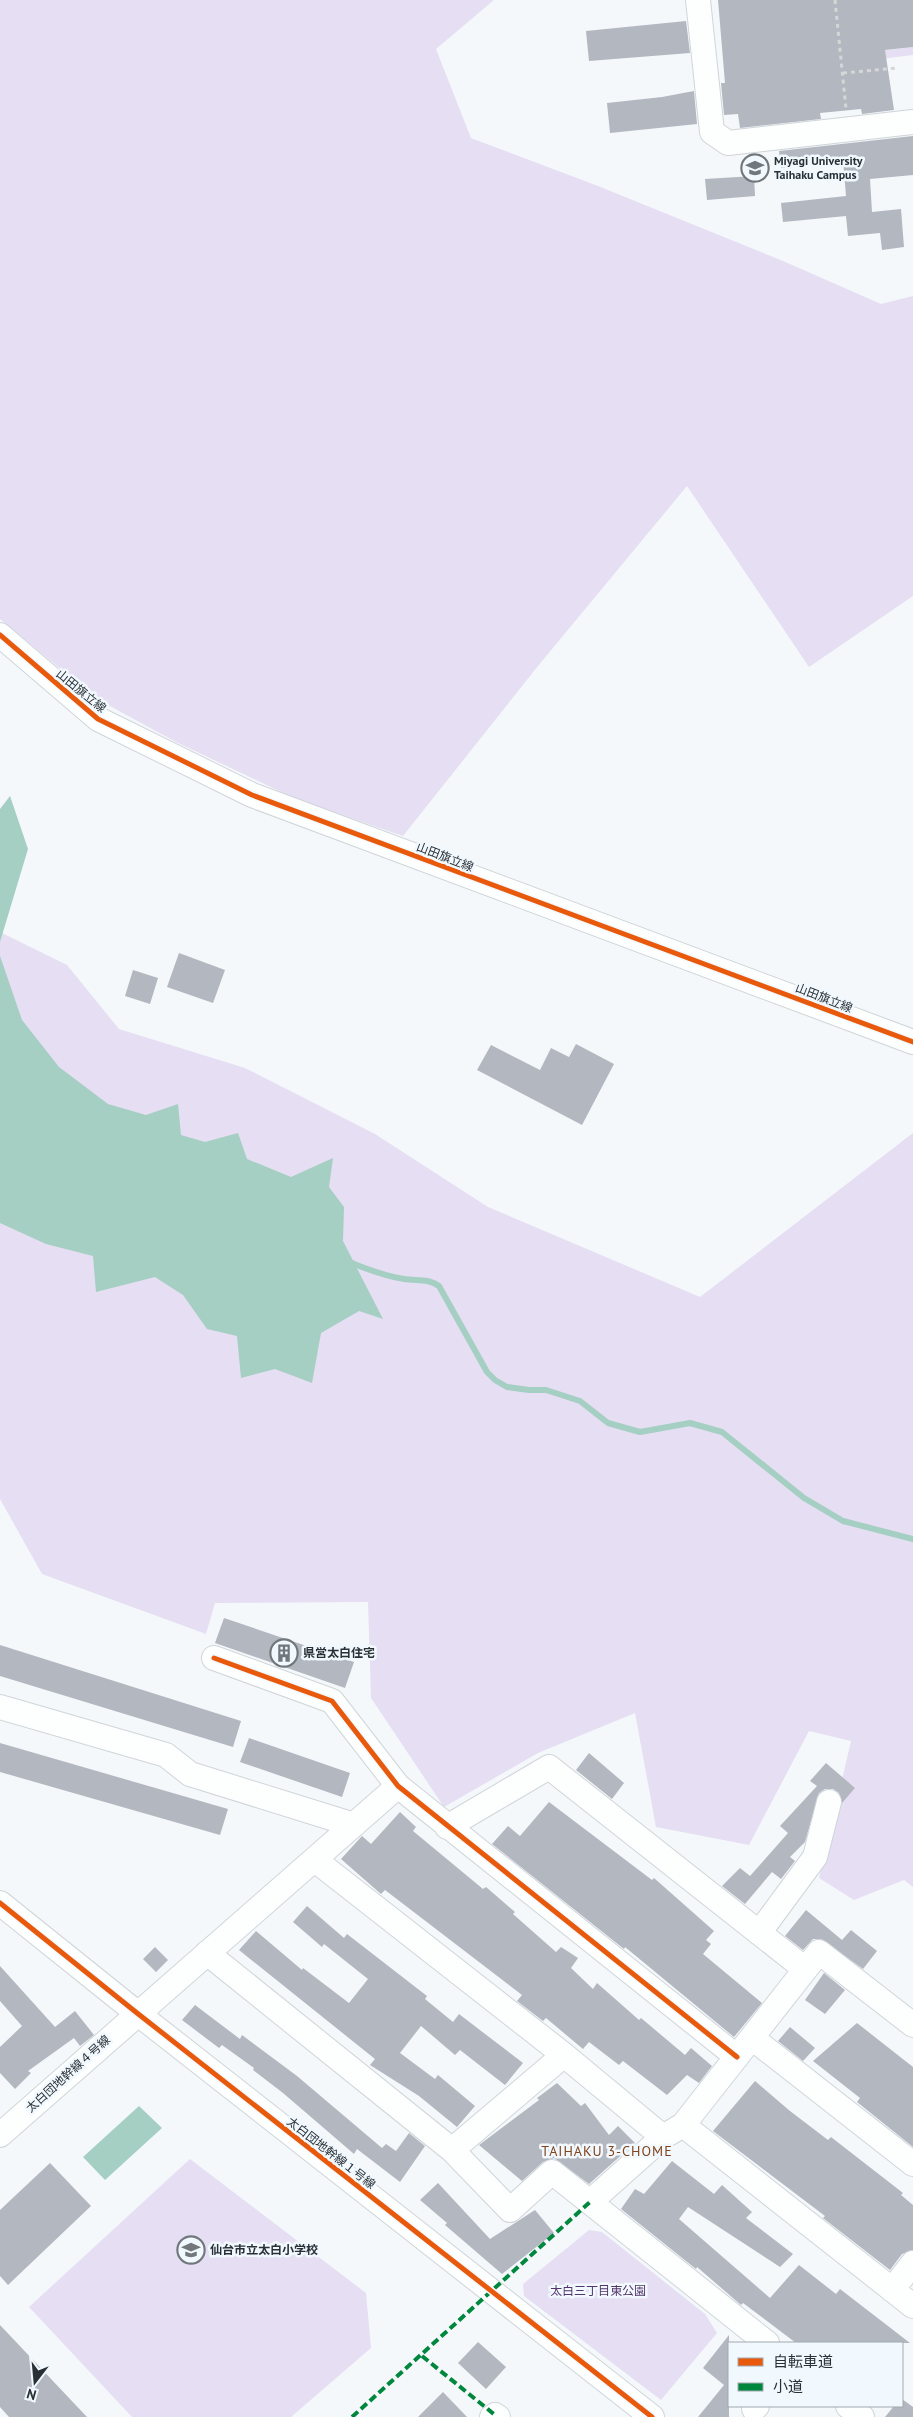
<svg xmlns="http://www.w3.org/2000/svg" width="913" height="2417" font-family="'PT Sans','Noto Sans JP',sans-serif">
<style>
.green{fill:#e6def3}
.water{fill:#a4cfc2}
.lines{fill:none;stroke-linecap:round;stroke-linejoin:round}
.stream{stroke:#a4cfc2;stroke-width:6}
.building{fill:#b3b7c0}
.minor-casing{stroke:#cfd5d9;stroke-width:26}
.path{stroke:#d5d7d7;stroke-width:3;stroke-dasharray:4 4;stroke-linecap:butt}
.minor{stroke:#fdfefe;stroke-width:24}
.quiet{stroke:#00873e;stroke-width:4;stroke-dasharray:8 4;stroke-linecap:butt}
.cycleway-casing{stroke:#f1f9fe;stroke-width:8}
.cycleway{stroke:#e8590c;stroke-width:5}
.labels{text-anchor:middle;stroke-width:5;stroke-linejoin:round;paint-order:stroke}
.poi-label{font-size:12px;font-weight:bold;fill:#2a3136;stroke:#f1f9fe;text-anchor:start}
.street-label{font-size:12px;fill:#2a3136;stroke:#f1f9fe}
.park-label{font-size:12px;fill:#53346b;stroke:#f1f9fe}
.neighbourhood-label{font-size:14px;letter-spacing:1px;fill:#82441b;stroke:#f1f9fe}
</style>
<rect width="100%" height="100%" fill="#f4f8fb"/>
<!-- green -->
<path class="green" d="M 0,0 L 494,0 L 436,49 L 471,138 L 598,186 L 783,261 L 881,304 L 913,296 L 913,596 L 809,667 L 687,486 L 538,666 L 403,836 L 298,800 L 176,742 L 97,699 L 0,619 Z
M 913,47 L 913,55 L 847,63 L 854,54 Z
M 0,932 L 67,965 L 119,1029 L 245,1068 L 375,1134 L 488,1207 L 700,1297 L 913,1133 L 913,1887 L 904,1880 L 854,1900 L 819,1878 L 851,1741 L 809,1731 L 749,1845 L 656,1827 L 635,1713 L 538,1753 L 444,1807 L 371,1698 L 368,1602 L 215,1603 L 206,1634 L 42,1574 L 0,1499 Z
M 190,2159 L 366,2293 L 371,2348 L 291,2417 L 132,2417 L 29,2307 Z
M 589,2230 L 602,2232 L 705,2314 L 717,2333 L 661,2400 L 524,2296 L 523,2284 Z"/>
<!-- water -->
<path class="water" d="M 10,796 L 28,849 L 0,942 L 0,809 Z
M 0,956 L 22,1020 L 59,1067 L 108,1104 L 146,1115 L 178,1104 L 181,1135 L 205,1142 L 238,1133 L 247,1159 L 291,1177 L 333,1158 L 329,1187 L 344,1207 L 343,1241 L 383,1319 L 359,1311 L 321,1333 L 312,1383 L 275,1369 L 241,1378 L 237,1336 L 207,1329 L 183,1295 L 155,1277 L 96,1292 L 93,1256 L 46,1244 L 0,1223 Z
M 139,2106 L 162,2128 L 105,2180 L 83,2157 Z"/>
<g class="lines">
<!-- stream -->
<path class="stream" d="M 347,1261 C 366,1269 384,1276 404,1279 C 417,1281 428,1278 439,1286 L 487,1372 L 495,1380 L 507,1387 L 529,1390 L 546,1390 L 580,1401 L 608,1423 L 640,1432 L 690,1423 L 722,1432 L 804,1498 L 843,1521 L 913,1539"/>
</g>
<!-- building -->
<path class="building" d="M 718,0 L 913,0 L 913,47 L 885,50 L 894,110 L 862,114 L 861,109 L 820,113 L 821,119 L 740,128 L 738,114 L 724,115 L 721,83 L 725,83 Z
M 686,21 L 690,53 L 589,61 L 586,31 Z
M 694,91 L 697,124 L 610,133 L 607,103 L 662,97 Z
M 913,136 L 913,175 L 870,179 L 872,212 L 901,209 L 904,247 L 882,250 L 880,233 L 848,236 L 846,216 L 783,222 L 781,203 L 846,196 L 843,160 L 781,168 L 779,151 Z
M 754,176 L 755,196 L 707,200 L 705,179 Z
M 179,953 L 225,970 L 213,1003 L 167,987 Z
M 133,970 L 158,978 L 150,1004 L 125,996 Z
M 576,1044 L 614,1064 L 582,1125 L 477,1070 L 491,1045 L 540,1070 L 551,1048 L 569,1057 Z
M 224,1618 L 354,1662 L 345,1688 L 215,1643 Z
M 0,1645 L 241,1721 L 233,1747 L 0,1676 Z
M 249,1738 L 350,1773 L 342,1797 L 240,1762 Z
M 0,1743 L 228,1809 L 220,1835 L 0,1772 Z
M 589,1753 L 624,1783 L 612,1799 L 576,1770 Z
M 826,1763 L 855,1788 L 842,1803 L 839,1793 L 833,1789 L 825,1789 L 819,1793 L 805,1842 L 790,1857 L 795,1861 L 781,1879 L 772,1872 L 745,1904 L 722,1886 L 740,1868 L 750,1876 L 788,1833 L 780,1826 L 817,1786 L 810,1781 Z
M 549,1802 L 652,1880 L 654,1878 L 714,1931 L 706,1940 L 711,1944 L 703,1954 L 762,2003 L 734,2037 L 625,1947 L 624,1949 L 492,1844 L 508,1826 L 520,1836 Z
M 400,1812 L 416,1827 L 413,1831 L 483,1889 L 486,1887 L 515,1912 L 513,1914 L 556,1952 L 561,1947 L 578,1958 L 571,1968 L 593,1989 L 597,1983 L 639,2020 L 641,2018 L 685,2055 L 691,2048 L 712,2066 L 699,2083 L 687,2075 L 667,2095 L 623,2061 L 619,2065 L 589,2042 L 583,2049 L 546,2018 L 543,2021 L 517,2001 L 522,1995 L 385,1890 L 381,1894 L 341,1859 L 362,1836 L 371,1844 Z
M 307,1906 L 344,1938 L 347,1934 L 427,1996 L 425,1999 L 453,2022 L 459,2014 L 523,2063 L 505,2085 L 460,2050 L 455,2055 L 421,2026 L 400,2053 L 435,2079 L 438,2075 L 475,2106 L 457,2127 L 419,2096 L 370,2065 L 375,2059 L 239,1950 L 256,1931 L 302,1970 L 303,1968 L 349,2003 L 368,1979 L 324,1944 L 322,1947 L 293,1922 Z
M 806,1910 L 842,1940 L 851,1930 L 877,1951 L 863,1969 L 821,1939 L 813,1939 L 803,1950 L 785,1936 Z
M 155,1947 L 168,1960 L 156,1972 L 143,1959 Z
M 0,1966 L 55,2027 L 75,2011 L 94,2035 L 80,2046 L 74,2038 L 28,2071 L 31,2073 L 15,2089 L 0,2073 L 0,2047 L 22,2026 L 0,2001 Z
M 824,1973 L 845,1990 L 825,2014 L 805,2000 Z
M 195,2005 L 240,2039 L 242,2035 L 297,2076 L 382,2148 L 386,2144 L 396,2151 L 409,2133 L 425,2146 L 400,2182 L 357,2149 L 354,2154 L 283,2093 L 253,2070 L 254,2068 L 222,2045 L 219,2048 L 182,2020 Z
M 857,2023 L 913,2067 L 913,2147 L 857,2102 L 860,2098 L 813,2061 Z
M 790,2027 L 815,2048 L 803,2061 L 778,2041 Z
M 755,2081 L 790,2111 L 828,2140 L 831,2137 L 903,2193 L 901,2195 L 913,2205 L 913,2250 L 902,2254 L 890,2270 L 823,2218 L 825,2216 L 713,2131 Z
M 557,2083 L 581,2106 L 585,2103 L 609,2135 L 618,2126 L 635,2143 L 589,2184 L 554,2158 L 543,2162 L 522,2181 L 479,2145 L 539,2100 L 537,2098 Z
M 672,2161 L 714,2194 L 722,2185 L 752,2212 L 746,2218 L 793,2254 L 780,2267 L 688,2207 L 679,2219 L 770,2298 L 799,2265 L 836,2294 L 840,2289 L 910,2343 L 796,2343 L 743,2303 L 741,2305 L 697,2267 L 696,2269 L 621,2209 L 635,2189 L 644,2194 Z
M 50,2163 L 91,2206 L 8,2285 L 0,2276 L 0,2210 Z
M 438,2183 L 490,2239 L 535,2210 L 554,2233 L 502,2274 L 445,2225 L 447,2223 L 420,2200 Z
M 0,2325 L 87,2417 L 9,2417 L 0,2407 Z
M 729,2335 L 729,2417 L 698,2417 L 724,2385 L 703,2368 Z
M 478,2342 L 506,2367 L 486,2389 L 458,2363 Z
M 443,2392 L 467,2417 L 418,2417 Z
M 902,2399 L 913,2407 L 913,2417 L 885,2417 L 894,2406 L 902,2406 Z"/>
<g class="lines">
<!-- minor casing -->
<g class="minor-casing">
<path id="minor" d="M 698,0 L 712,132 L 728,143 L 913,122
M 0,635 L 98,719 L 252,795 L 913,1042
M 214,1658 L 332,1701 L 398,1786 L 737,2057
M 0,1707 L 166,1755 L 190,1774 L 354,1825
M 447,1827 L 549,1767 L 805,1969
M 315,1860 L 564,2055 L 663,2137
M 0,1903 L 137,2013 L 652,2417
M 759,1933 L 815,1857 L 829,1802
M 207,1953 L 452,2150 L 564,2055
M 752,2038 L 913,2164
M 683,2125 L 913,2306
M 0,2135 L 398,1786
M 452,2150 L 510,2210 L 552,2172 L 767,2343
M 590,2202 L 663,2137 L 683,2125 L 819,1952 L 913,2025
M 892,2290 L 913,2263
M 848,2406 L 862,2417
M 754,2409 L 757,2406
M 492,2417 L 495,2415 L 498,2417"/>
</g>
<!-- path -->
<path class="path" d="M 835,0 L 846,109
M 843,73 L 897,68"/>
<!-- minor -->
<use href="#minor" class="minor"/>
<!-- quiet -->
<path class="quiet" d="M 422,2356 L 495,2415
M 352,2417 L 590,2202"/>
<!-- cycleway casing -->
<g class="cycleway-casing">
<path id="cycleway" d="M 0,635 L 98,719 L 252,795 L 913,1042
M 214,1658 L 332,1701 L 398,1786 L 737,2057
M 0,1903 L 137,2013 L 652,2417"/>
</g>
<!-- cycleway -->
<use href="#cycleway" class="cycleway"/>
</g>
<!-- icons -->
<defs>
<g id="university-ring" transform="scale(1.4375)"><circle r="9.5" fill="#f1f9fe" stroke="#71777b" stroke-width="1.5"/><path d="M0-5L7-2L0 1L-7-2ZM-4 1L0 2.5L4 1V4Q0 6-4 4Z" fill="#71777b"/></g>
<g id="building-ring" transform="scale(1.4375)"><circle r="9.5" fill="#f1f9fe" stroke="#71777b" stroke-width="1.5"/><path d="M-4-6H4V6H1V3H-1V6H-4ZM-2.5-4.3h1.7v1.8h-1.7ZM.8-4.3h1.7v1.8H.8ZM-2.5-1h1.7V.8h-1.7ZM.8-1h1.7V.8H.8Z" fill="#71777b"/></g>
<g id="school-ring" transform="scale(1.4375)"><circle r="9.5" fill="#f1f9fe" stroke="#71777b" stroke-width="1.5"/><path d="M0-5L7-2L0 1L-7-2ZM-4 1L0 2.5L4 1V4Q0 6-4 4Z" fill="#71777b"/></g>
</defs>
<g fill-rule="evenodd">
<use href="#university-ring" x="755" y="168"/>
<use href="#building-ring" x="284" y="1653"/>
<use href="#school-ring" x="191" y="2250"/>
</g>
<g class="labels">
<!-- poi labels -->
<g class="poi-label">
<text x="774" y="165">Miyagi University<tspan x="774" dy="14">Taihaku Campus</tspan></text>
<text x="303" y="1657">県営太白住宅</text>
<text x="210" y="2254">仙台市立太白小学校</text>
</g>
<!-- street labels -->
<g class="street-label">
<text transform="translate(81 691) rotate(39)" y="4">山田旗立線</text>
<text transform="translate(445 857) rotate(21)" y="4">山田旗立線</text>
<text transform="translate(824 998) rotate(21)" y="4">山田旗立線</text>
<text transform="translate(68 2074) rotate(-42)" y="4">太白団地幹線４号線</text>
<text transform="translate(331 2153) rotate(38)" y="4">太白団地幹線１号線</text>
</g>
<!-- park labels -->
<g class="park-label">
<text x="598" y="2295">太白三丁目東公園</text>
</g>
<!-- neighbourhood labels -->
<g class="neighbourhood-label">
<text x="607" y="2156">TAIHAKU 3-CHOME</text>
</g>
</g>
<!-- legend -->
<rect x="728" y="2342" width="175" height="65" fill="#f1f9fe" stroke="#a1a9ae"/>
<rect x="738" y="2358" width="25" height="8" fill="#e8590c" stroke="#a1a9ae"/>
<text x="773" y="2367" font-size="15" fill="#2a3136">自転車道</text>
<rect x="738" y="2383" width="25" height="8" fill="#00873e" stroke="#a1a9ae"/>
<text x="773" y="2392" font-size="15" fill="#2a3136">小道</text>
<!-- north arrow -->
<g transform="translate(35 2382) rotate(196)" stroke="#f1f9fe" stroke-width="4" paint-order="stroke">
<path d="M0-4L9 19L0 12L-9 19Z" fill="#2a3136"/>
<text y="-8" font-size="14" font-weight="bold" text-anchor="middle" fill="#2a3136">N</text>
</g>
</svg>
